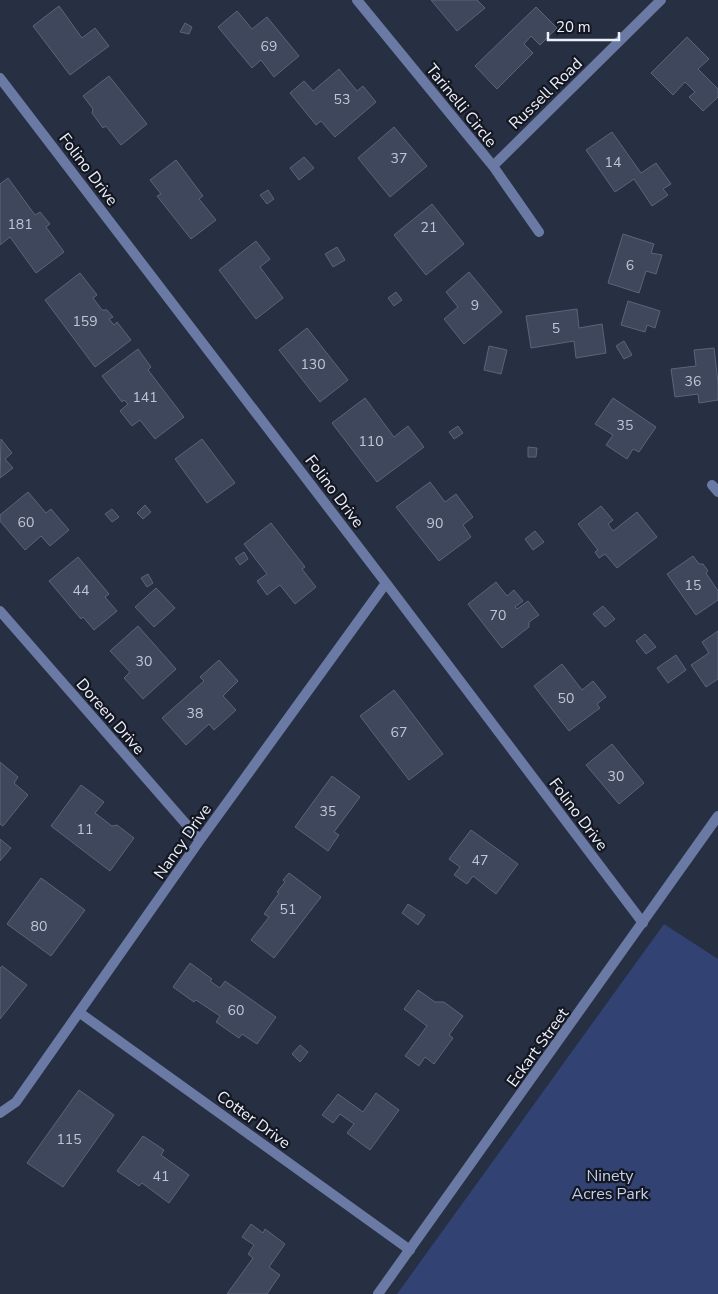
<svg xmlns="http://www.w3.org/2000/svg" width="718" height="1294" font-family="'Nunito Sans',sans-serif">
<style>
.green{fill:#314273}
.building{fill:#3f475c;stroke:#5b647a}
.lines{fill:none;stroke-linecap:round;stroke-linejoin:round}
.minor{stroke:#6a7aa5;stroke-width:10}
.tertiary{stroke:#6a7aa5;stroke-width:10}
.labels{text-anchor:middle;stroke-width:4.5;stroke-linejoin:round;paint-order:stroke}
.number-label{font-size:14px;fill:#c0c6d5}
.street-label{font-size:16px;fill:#ebf0fd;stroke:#141720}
.park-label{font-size:16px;fill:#c0cef0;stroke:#141720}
</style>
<rect width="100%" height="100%" fill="#272f42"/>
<!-- green -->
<path class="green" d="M 664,924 L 718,959 L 718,1294 L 397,1294 Z"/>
<!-- building -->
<path class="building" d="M 431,0 L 477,0 L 485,8 L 457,31 Z
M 59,6 L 82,38 L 95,28 L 109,46 L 70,75 L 33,26 Z
M 536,7 L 557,28 L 540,45 L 531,36 L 524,44 L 533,53 L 497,89 L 475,66 Z
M 237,11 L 252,29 L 267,17 L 299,56 L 274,77 L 261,60 L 252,68 L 218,27 Z
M 185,23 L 192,27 L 189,34 L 180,32 Z
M 687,37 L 709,59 L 698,69 L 718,89 L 718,97 L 703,111 L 689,97 L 695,92 L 685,82 L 673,95 L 651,73 Z
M 339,69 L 357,91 L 363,86 L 376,102 L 335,137 L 321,121 L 316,125 L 290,93 L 304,81 L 313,91 Z
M 109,76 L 147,124 L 121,145 L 106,126 L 103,128 L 92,113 L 93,109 L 83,96 Z
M 394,127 L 427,166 L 390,197 L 358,158 Z
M 612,132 L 641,173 L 656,163 L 671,184 L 663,189 L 668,195 L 652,206 L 634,179 L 615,192 L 586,150 Z
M 304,157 L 314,168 L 299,180 L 290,168 Z
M 176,160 L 203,196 L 199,199 L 216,220 L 191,239 L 157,196 L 161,194 L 150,180 Z
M 8,178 L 35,215 L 40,212 L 50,224 L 46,227 L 64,252 L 36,273 L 10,237 L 0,245 L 0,184 Z
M 268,190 L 274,199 L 267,204 L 260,195 Z
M 432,204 L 464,244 L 426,275 L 394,235 Z
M 623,234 L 654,244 L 651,253 L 662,255 L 656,274 L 646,271 L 639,293 L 608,283 Z
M 256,241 L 270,259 L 260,267 L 283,298 L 256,319 L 219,270 Z
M 337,247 L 345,260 L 333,267 L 325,254 Z
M 469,272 L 502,312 L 464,344 L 444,319 L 458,307 L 446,292 Z
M 80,273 L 97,295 L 93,298 L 102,310 L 107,310 L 113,317 L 109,319 L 114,325 L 117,322 L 131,340 L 95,367 L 45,300 Z
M 396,292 L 402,300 L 394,306 L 388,298 Z
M 628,301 L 660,311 L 655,328 L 647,325 L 645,332 L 621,325 Z
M 577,309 L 579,328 L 602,324 L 606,353 L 576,358 L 574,341 L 531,348 L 526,316 Z
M 307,328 L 348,380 L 320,402 L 279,350 Z
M 624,341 L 632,355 L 624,359 L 616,346 Z
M 489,346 L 507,350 L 501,374 L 484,370 Z
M 714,348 L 718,382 L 718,400 L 699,403 L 698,394 L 675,397 L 671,369 L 696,366 L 694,350 Z
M 138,349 L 151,367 L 148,370 L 184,417 L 155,439 L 140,420 L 132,426 L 120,411 L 128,404 L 124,400 L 122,402 L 102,376 Z
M 365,398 L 394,437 L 408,426 L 424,447 L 377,482 L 332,423 Z
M 613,398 L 656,427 L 639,452 L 633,449 L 627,459 L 606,445 L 613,435 L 595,424 Z
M 458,426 L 463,433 L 454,439 L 449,432 Z
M 1,439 L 12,453 L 5,459 L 13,468 L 0,478 Z
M 202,439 L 235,483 L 207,503 L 175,459 Z
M 528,447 L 537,448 L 536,457 L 528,457 Z
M 430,482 L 445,502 L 456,494 L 473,517 L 463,525 L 471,537 L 439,561 L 396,507 Z
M 28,492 L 46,513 L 51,509 L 69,530 L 50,546 L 41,536 L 25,550 L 0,521 L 0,515 Z
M 145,505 L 151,512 L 143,519 L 137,513 Z
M 601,506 L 613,520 L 608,524 L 613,531 L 637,512 L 657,537 L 617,568 L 605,554 L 599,558 L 595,552 L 598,550 L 578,524 Z
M 112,509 L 119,517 L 112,522 L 105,514 Z
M 271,523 L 305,567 L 302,569 L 316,587 L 295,604 L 280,585 L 267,595 L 257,581 L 267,574 L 244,544 Z
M 535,531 L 544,542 L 533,550 L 525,539 Z
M 244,552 L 248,559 L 240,565 L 235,558 Z
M 693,556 L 699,564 L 703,564 L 708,571 L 706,573 L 718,591 L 718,600 L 696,615 L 667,574 Z
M 78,557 L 109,594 L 105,597 L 117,611 L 94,630 L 83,617 L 81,619 L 49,581 Z
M 148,574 L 153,583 L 147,587 L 141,578 Z
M 496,582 L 507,596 L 514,590 L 523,601 L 515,607 L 517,609 L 528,601 L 539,615 L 529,622 L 529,627 L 502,648 L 468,604 Z
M 156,588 L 175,608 L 154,627 L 135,607 Z
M 603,606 L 615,619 L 605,627 L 593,614 Z
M 138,626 L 176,669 L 143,699 L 124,678 L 130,672 L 110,651 Z
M 718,631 L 718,679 L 706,687 L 691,665 L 709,653 L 702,642 Z
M 645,634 L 656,647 L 646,654 L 636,641 Z
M 676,655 L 686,670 L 668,683 L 657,668 Z
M 219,660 L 238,681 L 223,696 L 236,710 L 214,730 L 209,724 L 186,745 L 162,718 L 204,681 L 200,677 Z
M 562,664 L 582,690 L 593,681 L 606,697 L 597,704 L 600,708 L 569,731 L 534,686 Z
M 394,690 L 443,754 L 409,780 L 360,716 Z
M 612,744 L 644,783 L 619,804 L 586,765 Z
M 0,762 L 18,777 L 14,783 L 28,795 L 3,826 L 0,824 Z
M 332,776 L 360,797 L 334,832 L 339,835 L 328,851 L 295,827 Z
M 81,785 L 104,802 L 95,813 L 112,826 L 117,825 L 134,838 L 110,871 L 51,826 Z
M 471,830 L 518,864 L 496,894 L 473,876 L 467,884 L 454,875 L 460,867 L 449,859 Z
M 0,839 L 11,848 L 0,861 Z
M 289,873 L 321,897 L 274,958 L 251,940 L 269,917 L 264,914 L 279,893 L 277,892 L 285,882 L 283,880 Z
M 41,878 L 85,910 L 51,956 L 7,924 Z
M 408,904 L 425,915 L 418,925 L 402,913 Z
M 190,963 L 212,979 L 210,981 L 220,988 L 225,981 L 276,1017 L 257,1044 L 242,1034 L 239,1038 L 216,1022 L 220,1016 L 196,1000 L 194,1002 L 173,987 Z
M 2,966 L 27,985 L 0,1019 L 0,968 Z
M 418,990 L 435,1002 L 444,1002 L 463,1016 L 449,1035 L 453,1038 L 434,1064 L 425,1057 L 419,1066 L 405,1056 L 427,1026 L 404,1009 Z
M 300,1045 L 308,1052 L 300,1062 L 292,1054 Z
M 79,1090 L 114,1115 L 63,1187 L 27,1163 Z
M 376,1093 L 399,1110 L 370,1150 L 347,1133 L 354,1124 L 340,1114 L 333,1123 L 322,1115 L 338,1094 L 363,1112 Z
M 143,1136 L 164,1150 L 161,1155 L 189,1175 L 169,1203 L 142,1183 L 139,1186 L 117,1171 Z
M 251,1224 L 263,1233 L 265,1229 L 285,1244 L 269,1267 L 280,1275 L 267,1294 L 227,1294 L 253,1258 L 248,1254 L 254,1245 L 242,1237 Z"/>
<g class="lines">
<!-- minor -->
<path class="minor" d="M 357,0 L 493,166 L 539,232
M 0,78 L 386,583 L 643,923
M 493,166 L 661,0
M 712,485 L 718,492
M 0,611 L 200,840
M 80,1013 L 410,1250
M 0,1113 L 16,1102 L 200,840 L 386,583"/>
<!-- tertiary -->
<path class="tertiary" d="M 378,1294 L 718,816"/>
</g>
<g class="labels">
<!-- number labels -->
<g class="number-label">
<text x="269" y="51">69</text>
<text x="342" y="104">53</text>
<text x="399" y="163">37</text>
<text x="613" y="167">14</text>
<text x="20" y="229">181</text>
<text x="429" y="232">21</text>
<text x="630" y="270">6</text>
<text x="475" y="310">9</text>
<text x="85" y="326">159</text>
<text x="556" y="333">5</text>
<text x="313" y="369">130</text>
<text x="693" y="386">36</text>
<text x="145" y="402">141</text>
<text x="625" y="430">35</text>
<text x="371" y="446">110</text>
<text x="26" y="527">60</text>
<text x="435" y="528">90</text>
<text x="693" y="590">15</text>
<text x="81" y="595">44</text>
<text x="498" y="620">70</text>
<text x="144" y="666">30</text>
<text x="566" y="703">50</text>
<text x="195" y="718">38</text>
<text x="399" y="737">67</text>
<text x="616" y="781">30</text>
<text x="328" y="816">35</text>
<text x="85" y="834">11</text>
<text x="480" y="865">47</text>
<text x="288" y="914">51</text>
<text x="39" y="931">80</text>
<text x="236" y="1015">60</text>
<text x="69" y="1144">115</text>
<text x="161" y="1181">41</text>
</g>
<!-- street labels -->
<g class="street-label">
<text transform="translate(545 93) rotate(-44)" y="6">Russell Road</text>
<text transform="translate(462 105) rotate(51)" y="6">Tarinelli Circle</text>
<text transform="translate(89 169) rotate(53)" y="6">Folino Drive</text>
<text transform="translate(335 491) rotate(53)" y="6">Folino Drive</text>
<text transform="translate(111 716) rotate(49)" y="6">Doreen Drive</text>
<text transform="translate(579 814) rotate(53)" y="6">Folino Drive</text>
<text transform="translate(182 841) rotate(-55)" y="6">Nancy Drive</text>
<text transform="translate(537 1047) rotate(-54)" y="6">Eckart Street</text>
<text transform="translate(254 1119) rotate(36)" y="6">Cotter Drive</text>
</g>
<!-- park labels -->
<g class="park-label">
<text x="610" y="1181">Ninety<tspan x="610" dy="18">Acres Park</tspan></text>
</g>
</g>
<!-- scale -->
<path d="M548 32v8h71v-8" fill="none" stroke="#ebf0fd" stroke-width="2.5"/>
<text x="556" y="32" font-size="15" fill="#ebf0fd" stroke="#141720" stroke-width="4" paint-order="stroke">20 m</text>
</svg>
